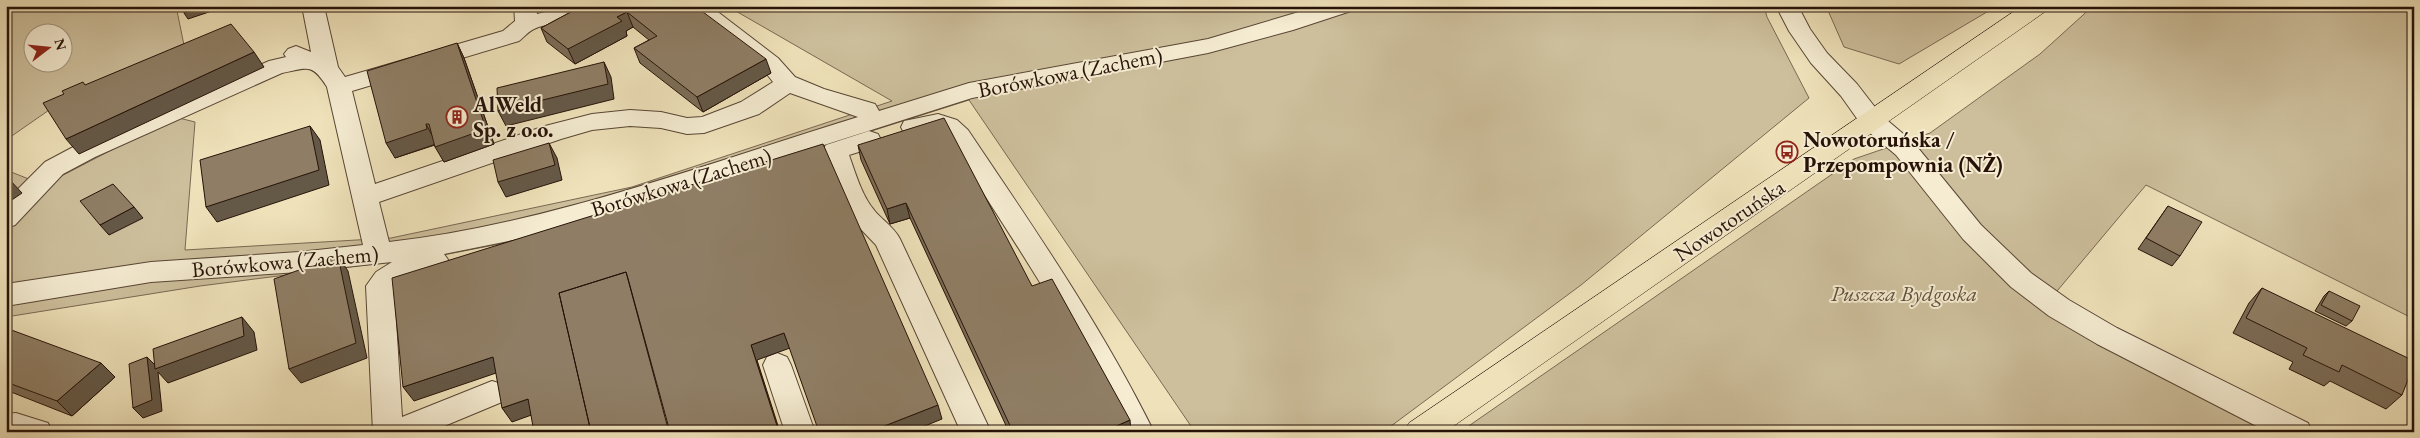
<svg xmlns="http://www.w3.org/2000/svg" width="2420" height="438" font-family="'EB Garamond',serif">
<style>
.green{fill:#cdbf9c;stroke:#7a6852;fill-rule:evenodd}
.lines{fill:none;stroke-linecap:round;stroke-linejoin:round}
.minor-casing{stroke:#584634;stroke-width:2}
.major-casing{stroke:#261208;stroke-width:1}
.minor{fill:#f5ecd2;fill-rule:evenodd}
.major{fill:#efe2ba;fill-rule:evenodd}
.wall{fill:#7b6c57;stroke:#261208}
.shaded-wall{fill:#645847;stroke:#261208}
.building{fill:#8f7e65;stroke:#261208}
.labels{text-anchor:middle;stroke-width:4;stroke-linejoin:round;paint-order:stroke}
.street-label{font-size:22px;fill:#261208;stroke:#f5ecd2}
.poi-label{font-size:22px;font-weight:bold;fill:#261208;stroke:#f5ecd2;text-anchor:start}
.park-label{font-size:22px;font-style:italic;fill:#604f3c;stroke:#f5ecd2}
</style>
<rect width="100%" height="100%" fill="#efe2ba"/>
<filter id="stains"><feTurbulence type="fractalNoise" baseFrequency=".004" numOctaves="4"/><feColorMatrix values="0 0 0 0 .2 0 0 0 0 .09 0 0 0 0 .02 0 0 0 .5 -.17"/></filter>
<radialGradient id="worn" r=".72"><stop offset=".6" stop-color="#630" stop-opacity="0"/><stop offset="1" stop-color="#630" stop-opacity=".3"/></radialGradient>
<!-- green -->
<path class="green" d="M 6,6 L 176,6 L 185,50 L 52,108 L 6,140 ZM 32,32 L 62,32 L 62,62 L 32,62 Z
M 727,6 L 1764,6 L 1767,17 L 1809,98 L 1581,285 L 1383,432 L 1195,432 L 969,100 L 541,236 L 443,255 L 200,286 L 6,317 L 6,170 L 44,185 L 175,117 L 195,122 L 185,250 L 391,238 L 632,187 L 892,101 Z
M 1826,6 L 1997,6 L 1899,64 L 1844,47 Z
M 2093,6 L 2414,6 L 2414,319 L 2146,185 L 2042,309 L 2277,432 L 1460,432 L 1854,159 L 1930,133 L 2040,54 Z"/>
<g class="lines">
<!-- minor casing -->
<g class="minor-casing">
<path id="minor" d="M 302,6 L 324,6 L 338,67 L 345,77 L 503,31 L 515,21 L 514,6 L 536,6 L 537,14 L 571,6 L 600,6 C 587,27 554,19 534,29 C 529,31 524,37 519,41 L 352,91 L 375,184 L 545,126 L 592,114 L 630,110 L 661,112 L 687,118 L 702,117 L 741,102 L 773,82 L 762,68 L 687,11 L 684,6 L 710,6 L 778,58 L 795,77 L 824,89 L 875,104 L 879,111 L 969,83 L 1208,39 L 1319,6 L 1354,6 L 1351,11 L 1293,30 L 1208,53 L 972,98 L 548,233 L 444,254 L 449,261 L 445,268 L 413,275 L 394,288 L 402,417 L 492,381 L 502,384 L 507,393 L 502,402 L 430,432 L 373,432 L 366,286 L 376,272 L 392,262 L 299,272 L 151,282 L 6,306 L 6,284 L 151,262 L 299,252 L 363,245 L 327,87 C 312,63 308,68 282,73 L 95,157 L 63,174 L 15,225 L 6,228 L 6,201 L 45,162 L 77,145 L 269,61 L 286,57 L 284,54 L 288,49 L 296,46 L 311,52 ZM 790,93 L 858,117 C 705,164 548,224 389,242 L 379,202 L 561,139 L 592,130 L 630,126 L 661,128 L 687,134 L 704,133 L 759,114 Z
M 1776,6 L 1798,6 L 1810,29 L 1827,53 L 1857,84 L 1881,115 L 1914,143 L 1981,225 L 2031,273 L 2069,300 L 2117,328 L 2308,423 L 2312,432 L 2268,432 L 2097,344 L 2049,316 L 2011,287 L 1963,239 L 1896,155 L 1863,127 L 1841,96 L 1811,63 L 1789,31 Z
M 938,114 L 957,120 L 968,130 C 1034,228 1101,325 1154,432 L 1124,432 C 1073,330 1012,237 950,142 L 937,131 L 913,135 L 904,133 L 901,127 L 904,121 Z
M 869,131 L 878,134 L 881,140 L 878,146 L 849,155 C 855,172 862,196 874,210 C 882,220 894,227 900,239 L 991,432 L 961,432 L 876,245 L 853,221 L 829,171 L 822,151 L 826,145 Z
M 777,353 L 787,357 L 791,365 L 815,432 L 785,432 L 763,365 L 767,357 Z
M 16,413 L 48,423 L 52,432 L 6,432 L 6,414 Z"/>
</g>
<!-- major casing -->
<g class="major-casing">
<path id="major" d="M 2022,6 L 2050,6 L 2046,11 L 1445,432 L 1404,432 L 1409,423 Z"/>
</g>
<!-- minor -->
<use href="#minor" class="minor"/>
<!-- major -->
<use href="#major" class="major"/>
</g>
<!-- wall -->
<path class="wall" d="M 582,6 L 695,6 L 771,73 L 703,112 L 640,63 L 634,48 L 649,40 L 633,27 L 626,31 L 627,36 L 575,64 L 547,42 L 541,28 Z
M 457,43 L 464,58 L 494,144 L 444,162 L 435,145 L 395,158 Z
M 858,145 L 1032,286 L 1131,432 L 1009,432 L 910,218 L 890,224 L 861,160 Z
M 2168,206 L 2180,256 L 2172,266 L 2138,249 Z
M 2262,288 L 2402,395 L 2386,409 L 2330,381 L 2324,386 L 2289,369 L 2293,362 L 2233,333 L 2249,303 Z
M 2329,291 L 2352,321 L 2346,326 L 2315,311 L 2324,296 Z
M 6,328 L 115,377 L 72,416 L 6,390 Z"/>
<!-- shaded-wall -->
<path class="shaded-wall" d="M 206,6 L 213,6 L 215,10 L 188,19 L 184,13 Z
M 627,12 L 633,27 L 626,31 L 627,36 L 575,64 L 568,49 L 617,17 Z
M 457,43 L 464,58 L 494,144 L 444,162 L 435,147 Z
M 254,52 L 264,67 L 79,154 L 66,139 Z
M 766,59 L 771,73 L 703,112 L 697,97 Z
M 604,62 L 611,77 L 614,99 L 506,126 L 498,111 Z
M 426,124 L 434,139 L 436,144 L 395,158 L 386,143 Z
M 310,126 L 320,140 L 329,185 L 217,222 L 206,207 Z
M 549,143 L 557,158 L 562,180 L 506,197 L 498,182 Z
M 8,178 L 22,193 L 6,204 L 6,180 Z
M 906,203 L 910,218 L 890,224 L 887,209 Z
M 134,207 L 143,218 L 109,235 L 100,225 Z
M 338,256 L 348,271 L 367,358 L 301,383 L 289,369 Z
M 242,317 L 254,332 L 257,350 L 168,383 L 158,372 L 162,411 L 143,418 L 133,408 L 147,357 L 157,367 Z
M 784,333 L 790,348 L 757,360 L 780,432 L 779,432 L 751,345 Z
M 493,357 L 502,371 L 414,401 L 403,387 Z
M 101,363 L 115,377 L 72,416 L 57,401 Z
M 528,399 L 537,413 L 512,422 L 502,408 Z
M 938,405 L 942,419 L 910,432 L 869,432 Z
M 1130,420 L 1131,432 L 1103,432 Z"/>
<!-- building -->
<path class="building" d="M 182,6 L 206,6 L 184,13 Z
M 582,6 L 695,6 L 766,59 L 697,97 L 634,48 L 657,36 L 627,12 L 617,17 L 622,21 L 568,49 L 541,28 Z
M 231,24 L 254,52 L 66,139 L 43,103 L 64,94 L 62,91 L 83,82 L 85,85 Z
M 457,43 L 486,129 L 435,147 L 429,124 L 426,124 L 427,129 L 386,143 L 367,71 Z
M 604,62 L 608,84 L 498,111 L 497,88 Z
M 944,118 L 1032,286 L 1052,279 L 1130,420 L 1103,432 L 1013,432 L 906,203 L 887,209 L 858,145 Z
M 310,126 L 319,170 L 206,207 L 200,160 Z
M 549,143 L 555,165 L 498,182 L 493,160 Z
M 823,144 L 938,405 L 869,432 L 819,432 L 784,333 L 751,345 L 779,432 L 670,432 L 627,275 L 626,272 L 559,293 L 591,432 L 534,432 L 528,399 L 502,408 L 493,357 L 403,387 L 392,278 Z
M 113,184 L 134,207 L 100,225 L 80,201 Z
M 2168,206 L 2202,222 L 2180,256 L 2146,238 Z
M 338,256 L 356,343 L 289,369 L 274,279 Z
M 626,272 L 669,432 L 591,432 L 559,293 Z
M 2262,288 L 2414,361 L 2414,364 L 2402,395 L 2342,365 L 2339,372 L 2303,355 L 2307,348 L 2246,318 Z
M 2329,291 L 2360,306 L 2352,321 L 2321,305 Z
M 242,317 L 244,336 L 155,369 L 153,349 Z
M 6,328 L 101,363 L 57,401 L 6,382 Z
M 147,357 L 152,400 L 133,408 L 129,364 Z"/>
<!-- icons -->
<defs>
<g id="building-ring" transform="scale(1.125)"><circle r="9.5" fill="#f5ecd2" stroke="#8f2418" stroke-width="1.5"/><path d="M-4-6H4V6H1V3H-1V6H-4ZM-2.5-4.3h1.7v1.8h-1.7ZM.8-4.3h1.7v1.8H.8ZM-2.5-1h1.7V.8h-1.7ZM.8-1h1.7V.8H.8Z" fill="#8f2418"/></g>
<g id="bus-ring" transform="scale(1.125)"><circle r="9.5" fill="#f5ecd2" stroke="#8f2418" stroke-width="1.5"/><path d="M-5-6H5V4H4V6H2V4H-2V6H-4V4H-5ZM-3.5-4V0h7V-4ZM-3.5 1.2v1.5H-2V1.2ZM2 1.2v1.5H3.5V1.2Z" fill="#8f2418"/></g>
</defs>
<g fill-rule="evenodd">
<use href="#building-ring" x="457" y="117"/>
<use href="#bus-ring" x="1787" y="152"/>
</g>
<g class="labels">
<!-- street labels -->
<g class="street-label">
<text transform="translate(1070 72) rotate(-11)" y="8">Borówkowa (Zachem)</text>
<text transform="translate(681 182) rotate(-17)" y="8">Borówkowa (Zachem)</text>
<text transform="translate(1729 220) rotate(-34)" y="8">Nowotoruńska</text>
<text transform="translate(285 261) rotate(-5)" y="8">Borówkowa (Zachem)</text>
</g>
<!-- poi labels -->
<g class="poi-label">
<text x="473" y="112">AlWeld<tspan x="473" dy="25">Sp. z o.o.</tspan></text>
<text x="1803" y="147">Nowotoruńska /<tspan x="1803" dy="25">Przepompownia (NŻ)</tspan></text>
</g>
<!-- park labels -->
<g class="park-label">
<text x="1904" y="301">Puszcza Bydgoska</text>
</g>
</g>
<!-- margin -->
<rect width="2420" height="438" fill="none" stroke="#efe2ba" stroke-width="25"/>
<rect x="8" y="8" width="2405" height="423" fill="none" stroke="#261208" stroke-width="2.5"/>
<rect x="12" y="12" width="2395" height="413" fill="none" stroke="#261208"/>
<!-- north arrow -->
<g transform="translate(48 48) rotate(74)"><circle r="24" fill="#f5ecd2" stroke="#a29581"/>
<path d="M0-4L9 19L0 12L-9 19Z" fill="#8f2418"/>
<text y="-8" font-size="14" font-weight="bold" text-anchor="middle" fill="#261208">N</text>
</g>
<rect width="100%" height="100%" filter="url(#stains)"/>
<rect width="100%" height="100%" fill="url(#worn)"/>
</svg>
